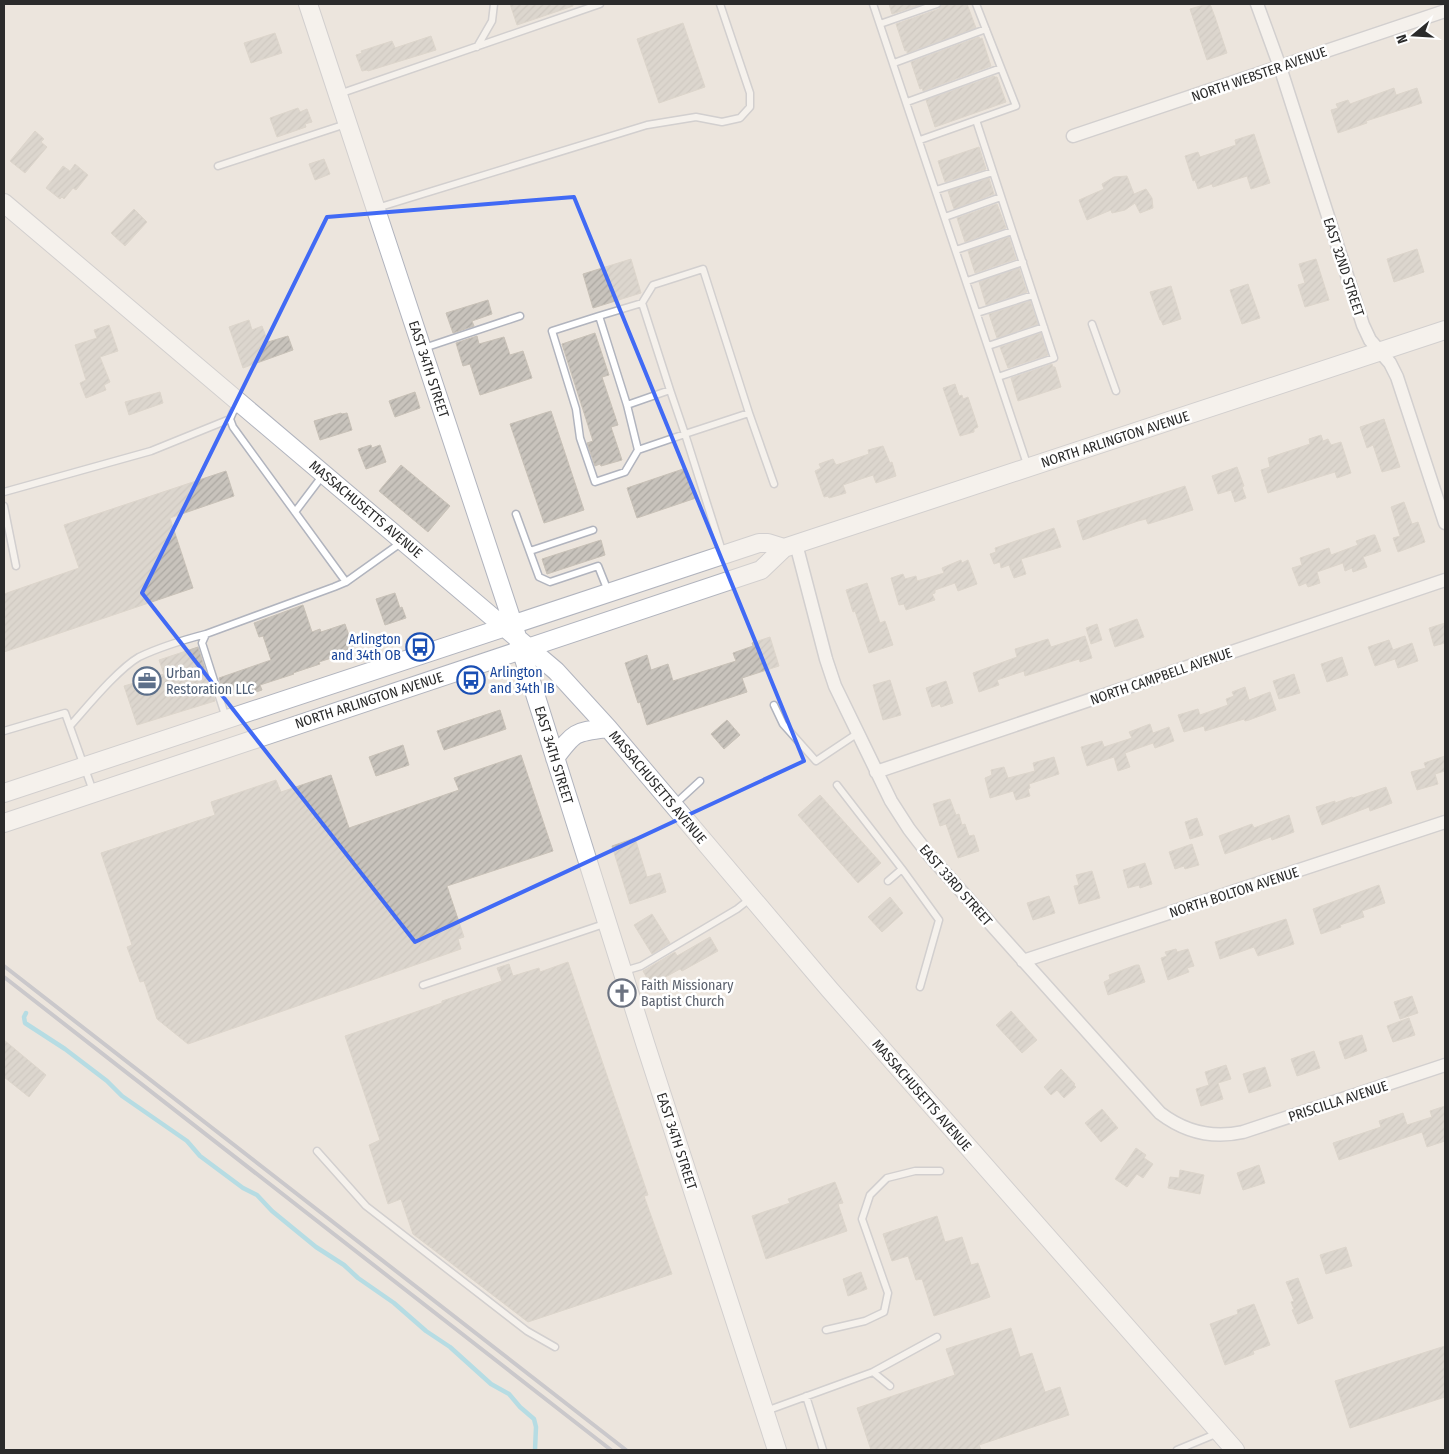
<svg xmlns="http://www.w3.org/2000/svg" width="1449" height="1454" font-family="'Fira Sans Condensed',sans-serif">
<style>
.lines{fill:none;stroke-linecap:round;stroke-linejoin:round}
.stream{stroke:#73d1ec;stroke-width:4.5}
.building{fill:url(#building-hatch);stroke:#c8c1b7}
.lane-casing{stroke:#b1b4be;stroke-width:9}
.street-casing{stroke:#b1b4be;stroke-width:15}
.secondary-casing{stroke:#b1b4be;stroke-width:20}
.lane{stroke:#fff;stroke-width:6}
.street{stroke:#fff;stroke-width:12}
.secondary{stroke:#fff;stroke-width:18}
.rail{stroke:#a0a4b5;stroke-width:4}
.marked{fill:none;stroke:#416af5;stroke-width:4;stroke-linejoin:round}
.labels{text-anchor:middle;stroke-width:5;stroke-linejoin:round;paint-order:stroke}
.street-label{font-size:14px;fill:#2b2b2b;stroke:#fff}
.transit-label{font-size:14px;fill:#164399;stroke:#fff;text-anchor:end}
.service-label{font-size:14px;fill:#4e5e75;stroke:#fff;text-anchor:start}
.worship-label{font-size:14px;fill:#5b616d;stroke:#fff;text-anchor:start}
</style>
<defs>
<pattern id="building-hatch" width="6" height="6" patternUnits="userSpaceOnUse" patternTransform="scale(1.25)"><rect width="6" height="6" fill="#c8c3bc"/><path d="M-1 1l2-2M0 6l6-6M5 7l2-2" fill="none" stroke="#aca8a2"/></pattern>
</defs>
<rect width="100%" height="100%" fill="#ece5dd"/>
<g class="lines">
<!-- stream -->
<path class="stream" d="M 26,1013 L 24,1017 L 25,1023 L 65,1049 L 107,1081 L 122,1096 L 187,1141 L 200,1156 L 243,1188 L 257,1195 L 272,1211 L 316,1247 L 344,1265 L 358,1278 L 394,1303 L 426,1331 L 450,1347 L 491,1384 L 509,1394 L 520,1407 L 534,1419 L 536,1427 L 535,1450"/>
</g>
<!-- building -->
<path class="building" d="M 510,4 L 573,4 L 573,6 L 517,25 Z
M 889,4 L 923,4 L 892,14 Z
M 942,4 L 967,4 L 976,28 L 907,53 L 907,50 L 905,51 L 896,24 L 939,9 Z
M 1207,4 L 1210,4 L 1215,17 L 1227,53 L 1207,60 L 1190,9 Z
M 683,23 L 705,87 L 659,103 L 637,39 Z
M 275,33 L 282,53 L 251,63 L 244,43 Z
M 431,36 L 436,50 L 368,71 L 367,70 L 362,71 L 356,55 L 362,53 L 361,51 L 392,41 L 395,48 Z
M 979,37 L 980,39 L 982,38 L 991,66 L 923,91 L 922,88 L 920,89 L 911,62 Z
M 994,76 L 995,77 L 997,77 L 1006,102 L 935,127 L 926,100 Z
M 1394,88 L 1396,95 L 1417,88 L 1422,103 L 1366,121 L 1367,123 L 1338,133 L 1331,110 L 1338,108 L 1336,104 L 1348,100 L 1350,104 Z
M 298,108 L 300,112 L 307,109 L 312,122 L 305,124 L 306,127 L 277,137 L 270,118 Z
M 35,131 L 44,139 L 41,142 L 47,147 L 25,173 L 10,161 Z
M 1254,134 L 1270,183 L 1251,189 L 1247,176 L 1213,187 L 1212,184 L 1198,189 L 1195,180 L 1193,181 L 1185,156 L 1198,152 L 1200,157 L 1236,145 L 1235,140 Z
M 979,147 L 986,169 L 945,182 L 938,161 Z
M 324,159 L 330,174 L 315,180 L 309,164 Z
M 75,164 L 88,175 L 76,190 L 73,188 L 64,199 L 62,197 L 60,199 L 46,188 L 63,166 L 70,171 Z
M 1127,176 L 1134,194 L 1146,189 L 1152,198 L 1153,208 L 1140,213 L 1135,203 L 1125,210 L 1112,213 L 1111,210 L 1087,220 L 1079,200 L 1104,189 L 1102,184 L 1114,177 Z
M 989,178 L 994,194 L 954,209 L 948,191 Z
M 997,204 L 1006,228 L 965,242 L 957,218 Z
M 134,209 L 147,222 L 125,246 L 111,233 Z
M 1009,237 L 1016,259 L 975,273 L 968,251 Z
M 1417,249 L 1424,272 L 1394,282 L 1387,259 Z
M 631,259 L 641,293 L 593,308 L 583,274 Z
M 1316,259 L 1329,300 L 1305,307 L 1298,285 L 1305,283 L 1299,264 Z
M 1019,268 L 1027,292 L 986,305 L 979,282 Z
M 1248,284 L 1260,318 L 1242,324 L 1230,290 Z
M 1171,286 L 1181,319 L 1163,325 L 1161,320 L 1160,320 L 1150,292 Z
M 488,300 L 492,314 L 472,321 L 474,326 L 453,333 L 446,313 Z
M 1030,301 L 1038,324 L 997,338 L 989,314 Z
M 249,320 L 252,330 L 262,326 L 268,342 L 288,336 L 293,350 L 243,368 L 229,327 Z
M 109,325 L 118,351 L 100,357 L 110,382 L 104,385 L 106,390 L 86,398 L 80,383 L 86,380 L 75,345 L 97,338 L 94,330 Z
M 595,333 L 609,375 L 602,377 L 618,425 L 611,427 L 622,460 L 601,466 L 600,464 L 595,466 L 587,443 L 593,441 L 562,344 Z
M 1041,333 L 1048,355 L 1008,368 L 1000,347 Z
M 477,336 L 479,344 L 504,337 L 510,355 L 523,351 L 532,378 L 480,395 L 470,364 L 463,366 L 456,343 Z
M 1052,364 L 1053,367 L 1055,367 L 1061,387 L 1018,401 L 1011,378 Z
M 955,384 L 959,396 L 962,395 L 963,399 L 968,397 L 978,427 L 974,429 L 974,432 L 960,436 L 943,388 Z
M 160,392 L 163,403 L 129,415 L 125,402 Z
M 415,392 L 420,408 L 395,417 L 389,401 Z
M 551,411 L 584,510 L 544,523 L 510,424 Z
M 341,413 L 342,414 L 347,413 L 352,430 L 320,440 L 314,421 Z
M 1384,419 L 1400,467 L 1382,472 L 1373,445 L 1367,448 L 1360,427 Z
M 1321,435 L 1323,441 L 1328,439 L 1331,445 L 1341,442 L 1351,473 L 1337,478 L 1335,472 L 1268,493 L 1261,470 L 1270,467 L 1268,458 L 1310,444 L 1309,439 Z
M 371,445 L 372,448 L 380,445 L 386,462 L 366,469 L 358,449 Z
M 883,446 L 890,463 L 892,462 L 896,476 L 876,483 L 873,475 L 843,485 L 846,493 L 829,498 L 828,496 L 824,497 L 815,471 L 821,468 L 819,464 L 833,459 L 836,465 L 869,454 L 868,450 Z
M 401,465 L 450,506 L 428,532 L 379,491 Z
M 1237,467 L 1244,486 L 1242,487 L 1246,498 L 1235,502 L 1231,490 L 1218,494 L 1212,476 Z
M 686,468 L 696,498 L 637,518 L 627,488 Z
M 226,471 L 234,496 L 170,518 L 193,588 L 4,652 L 4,594 L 79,568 L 64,525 Z
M 1185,486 L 1193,510 L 1148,524 L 1146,519 L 1138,521 L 1083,540 L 1077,521 Z
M 1404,502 L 1412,524 L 1418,522 L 1425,542 L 1398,552 L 1393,538 L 1400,536 L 1391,507 Z
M 1054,528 L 1061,547 L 1021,559 L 1026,574 L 1014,578 L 1009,565 L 1001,568 L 1000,562 L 994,564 L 990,554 L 996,552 L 995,548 Z
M 1373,535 L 1375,535 L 1381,551 L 1363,557 L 1367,567 L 1353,572 L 1352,568 L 1345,571 L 1343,563 L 1317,572 L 1320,583 L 1308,587 L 1306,583 L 1299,586 L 1292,568 L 1302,565 L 1300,558 L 1329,548 L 1331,555 L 1358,545 L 1356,541 Z
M 601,540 L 605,555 L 547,574 L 542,559 Z
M 961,560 L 962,563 L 968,560 L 977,584 L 958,591 L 955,583 L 935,590 L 935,593 L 932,594 L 935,600 L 906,610 L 904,604 L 899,605 L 891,578 L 903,574 L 905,579 L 916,576 L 917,581 L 944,573 L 942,568 Z
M 867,583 L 880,623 L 885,621 L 893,645 L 869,653 L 855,611 L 853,612 L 846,590 Z
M 395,593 L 400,608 L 402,607 L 406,618 L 385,625 L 376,599 Z
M 303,605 L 312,632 L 320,629 L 321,632 L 345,624 L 353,647 L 352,647 L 353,651 L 319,662 L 320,664 L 293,673 L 294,674 L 260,685 L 262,690 L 245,696 L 243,690 L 224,696 L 219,678 L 271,660 L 263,636 L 259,637 L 254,623 Z
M 1137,619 L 1144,637 L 1115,647 L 1109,629 Z
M 1445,623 L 1445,643 L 1434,646 L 1429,628 Z
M 1097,624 L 1102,640 L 1091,644 L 1086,628 Z
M 1085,636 L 1092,658 L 1080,662 L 1079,659 L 1025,676 L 1024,671 L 997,680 L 999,685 L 979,692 L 973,673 L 1017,657 L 1015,649 L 1048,639 L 1051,647 Z
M 770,637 L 779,666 L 742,678 L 747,692 L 647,725 L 640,702 L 638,703 L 625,663 L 647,655 L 651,670 L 668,664 L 673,681 L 736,661 L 733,653 L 753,646 L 752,643 Z
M 1389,640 L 1393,650 L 1412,643 L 1418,661 L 1398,668 L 1395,659 L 1375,666 L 1368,647 Z
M 198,647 L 215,701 L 137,725 L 124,686 L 164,674 L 159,660 Z
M 1342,657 L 1348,675 L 1327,682 L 1321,664 Z
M 1294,674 L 1300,693 L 1279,699 L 1273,681 Z
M 890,680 L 901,715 L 883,720 L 873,685 Z
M 946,681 L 953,703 L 941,707 L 940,704 L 932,707 L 926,688 Z
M 1245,687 L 1249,700 L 1270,692 L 1276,710 L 1249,720 L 1245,721 L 1244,719 L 1205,731 L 1204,726 L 1184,732 L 1178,715 L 1198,709 L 1200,715 L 1228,705 L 1226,699 L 1234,696 L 1232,692 Z
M 500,710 L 506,729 L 444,750 L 437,731 Z
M 727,720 L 740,735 L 724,749 L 711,734 Z
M 1150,724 L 1153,733 L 1169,727 L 1174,741 L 1155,748 L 1153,743 L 1125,753 L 1130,767 L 1118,771 L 1114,757 L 1087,766 L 1081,747 L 1102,741 L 1104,747 L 1132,738 L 1129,732 Z
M 403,745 L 409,765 L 376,776 L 369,757 Z
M 521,755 L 553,851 L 447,886 L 464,937 L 458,939 L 461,949 L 188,1044 L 157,1019 L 144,981 L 140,982 L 127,947 L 132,945 L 101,853 L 215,815 L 211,802 L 276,780 L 281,792 L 331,775 L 349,828 L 459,790 L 454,778 Z
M 1445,756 L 1445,771 L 1435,774 L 1438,784 L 1417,790 L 1411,772 L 1426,768 L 1424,763 Z
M 1054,757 L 1059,774 L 1029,784 L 1030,788 L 1028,789 L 1030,796 L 1016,800 L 1013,791 L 990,798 L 985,778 L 992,775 L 991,770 L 1004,767 L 1008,778 L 1035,771 L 1033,763 Z
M 1386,787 L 1392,803 L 1370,811 L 1369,807 L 1322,825 L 1316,807 L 1335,801 L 1335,803 L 1352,797 L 1353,798 Z
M 820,795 L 881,863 L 858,883 L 798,815 Z
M 950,799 L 956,815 L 959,814 L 962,825 L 965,824 L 969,836 L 974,835 L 979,851 L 958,858 L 946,824 L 940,826 L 933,804 Z
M 1289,815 L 1294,832 L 1272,840 L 1271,837 L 1225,854 L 1219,836 L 1252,824 L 1254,828 Z
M 1197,818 L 1203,835 L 1190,839 L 1185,822 Z
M 635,838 L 647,877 L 660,873 L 666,892 L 630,904 L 612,846 Z
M 1192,844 L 1199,865 L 1185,869 L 1184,866 L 1175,869 L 1169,852 Z
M 1145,863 L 1152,884 L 1140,888 L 1139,885 L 1128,888 L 1123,870 Z
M 1092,871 L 1100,898 L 1079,904 L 1074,886 L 1079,885 L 1076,875 Z
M 1379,885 L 1385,903 L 1362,911 L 1364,917 L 1340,925 L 1341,927 L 1321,934 L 1313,909 Z
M 1049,896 L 1055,913 L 1033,920 L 1027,903 Z
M 890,897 L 903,913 L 882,932 L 868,917 Z
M 652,914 L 670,943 L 652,954 L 634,925 Z
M 1286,919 L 1294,944 L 1258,956 L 1254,947 L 1220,959 L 1215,942 Z
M 710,937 L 718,951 L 682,971 L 680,969 L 651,985 L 643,971 L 675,952 L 677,956 Z
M 1176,949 L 1177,952 L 1188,949 L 1194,966 L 1187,968 L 1189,972 L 1168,980 L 1161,958 L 1167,956 L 1165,952 Z
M 568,962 L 648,1195 L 644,1196 L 672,1274 L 528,1322 L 413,1234 L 401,1199 L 388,1204 L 369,1145 L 380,1140 L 345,1036 L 442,1003 L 442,1001 L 502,981 L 497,968 L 509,964 L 513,976 L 539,968 L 540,972 Z
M 1136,965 L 1139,965 L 1145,982 L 1108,995 L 1104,982 L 1110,979 L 1109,975 Z
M 1412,996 L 1418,1013 L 1400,1019 L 1394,1002 Z
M 1011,1011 L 1037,1040 L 1022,1053 L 996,1025 Z
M 1409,1018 L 1415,1035 L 1393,1042 L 1387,1026 Z
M 1362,1035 L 1367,1051 L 1345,1059 L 1339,1042 Z
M 4,1040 L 46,1075 L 29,1097 L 4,1077 Z
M 1314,1051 L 1320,1068 L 1297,1076 L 1291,1059 Z
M 1226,1065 L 1231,1079 L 1218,1083 L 1223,1099 L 1201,1106 L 1196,1089 L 1209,1085 L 1205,1072 Z
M 1265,1067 L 1271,1086 L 1249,1093 L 1243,1074 Z
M 1061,1069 L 1075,1084 L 1074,1085 L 1076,1087 L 1064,1098 L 1057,1090 L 1051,1095 L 1044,1087 Z
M 1445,1106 L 1445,1141 L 1427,1147 L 1422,1132 L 1339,1160 L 1333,1143 L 1381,1127 L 1379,1121 L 1403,1113 L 1407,1125 L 1432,1117 L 1430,1111 Z
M 1102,1109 L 1118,1128 L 1101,1142 L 1085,1123 Z
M 1136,1148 L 1146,1155 L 1144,1158 L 1153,1164 L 1143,1178 L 1137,1174 L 1127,1187 L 1115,1179 Z
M 1259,1165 L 1265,1183 L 1243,1190 L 1237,1173 Z
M 1180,1170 L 1204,1175 L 1200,1194 L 1168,1188 L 1170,1177 L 1179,1178 Z
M 835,1182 L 843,1203 L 838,1204 L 847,1231 L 766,1259 L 752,1216 L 790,1203 L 788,1199 Z
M 937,1216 L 945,1242 L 962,1237 L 971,1265 L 978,1263 L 990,1297 L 934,1316 L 922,1279 L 916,1280 L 908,1256 L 892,1261 L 883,1234 Z
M 1346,1247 L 1352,1266 L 1326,1274 L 1320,1255 Z
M 861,1272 L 867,1289 L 848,1296 L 843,1279 Z
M 1298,1278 L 1313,1318 L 1298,1324 L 1292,1310 L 1294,1309 L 1291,1302 L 1294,1301 L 1286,1282 Z
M 1254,1304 L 1270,1345 L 1253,1351 L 1254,1354 L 1225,1365 L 1210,1324 L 1238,1314 L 1237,1310 Z
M 1011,1328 L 1020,1357 L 1032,1353 L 1045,1392 L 1060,1387 L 1069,1415 L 979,1445 L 981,1450 L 871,1450 L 857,1408 L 955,1375 L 946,1349 Z
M 1445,1346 L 1445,1397 L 1350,1428 L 1335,1381 Z"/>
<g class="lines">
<!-- lane casing -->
<g class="lane-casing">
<path id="lane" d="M 873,4 L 1028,467
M 880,24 L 937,4
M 477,47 L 492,21 L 494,4
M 894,63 L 986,29
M 339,94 L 600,4
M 907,102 L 1001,68
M 976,120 L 1054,358 L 998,377
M 920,140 L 1016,106 L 976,4
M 218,166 L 346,124
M 936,190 L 993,172
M 377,208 L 647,125 L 696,117 L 722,122 L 740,118 L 750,107 L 750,93 L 720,4
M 945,217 L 1001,197
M 956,250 L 1012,231
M 967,281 L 1023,262
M 977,313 L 1033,295
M 599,316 L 552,331 L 576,409 L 580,438 L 595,482 L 625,472 L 638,450
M 1092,324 L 1116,391
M 988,346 L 1044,327
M 424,348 L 520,316
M 670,390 L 642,303 L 653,285 L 703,269 L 749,413
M 241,404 L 233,412 L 230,419 L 233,427 L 346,582
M 627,405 L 599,316 L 642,303
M 4,492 L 151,451 L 230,419
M 4,506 L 16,566
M 295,512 L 323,475
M 516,514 L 539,577 L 550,582 L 598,566 L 608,591
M 530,551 L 593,530
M 723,554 L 685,434 L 638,450 L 627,405 L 670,390 L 685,434 L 749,413 L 774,484
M 774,705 L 783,724 L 816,761 L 858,733
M 226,718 L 202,643 L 206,634 L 334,587 L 346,582 L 402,542
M 70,726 C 87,707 118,669 139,657 C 160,647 183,640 206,634
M 4,731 L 65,713 L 93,791
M 837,785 L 902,869 L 888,881
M 675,804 L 700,781
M 902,869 L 939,920 L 920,987
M 624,971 L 641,966 L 737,909 L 751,898
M 423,985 L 607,923
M 317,1151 L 366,1206 L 527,1331 L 555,1347
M 826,1330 L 865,1321 L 884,1312 L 888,1293 L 862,1219 L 870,1195 L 887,1178 L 915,1171 L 940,1171
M 873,1372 L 937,1337
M 806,1396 L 823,1450
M 766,1411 L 873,1372 L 890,1386
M 1177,1450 L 1218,1433"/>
</g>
<!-- street casing -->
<g class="street-casing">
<path id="street" d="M 1257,4 L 1280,67 L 1363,325 L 1370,340 L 1390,363 L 1397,377 L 1445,523
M 1073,136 L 1445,11
M 796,544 L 826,659 L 835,686 L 891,801 L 909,829 L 929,855 L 1160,1113 C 1185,1132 1212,1139 1243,1132 L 1445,1065
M 876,772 L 1445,580
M 1023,961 L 1445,822"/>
</g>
<!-- secondary casing -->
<g class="secondary-casing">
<path id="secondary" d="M 308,4 L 513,624 L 646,1046 L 777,1450
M 4,203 L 556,671 L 608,728 L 830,990 L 1235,1450
M 555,758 C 575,731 575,732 608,728
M 4,793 L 759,543 L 768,543 L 784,548
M 4,823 L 761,570 L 784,548 L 1445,330"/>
</g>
<!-- lane -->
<use href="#lane" class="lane"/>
<!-- street -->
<use href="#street" class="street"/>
<!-- secondary -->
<use href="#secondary" class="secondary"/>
<!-- rail -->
<path class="rail" d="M 4,966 L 626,1450
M 4,977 L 611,1450"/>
</g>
<!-- marked area -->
<path d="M0 0H1449V1454H0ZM 574,197 L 804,761 L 415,942 L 142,593 L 327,217 Z" fill="#ece5dd" fill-opacity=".55" fill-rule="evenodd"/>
<path class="marked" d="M 574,197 L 804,761 L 415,942 L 142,593 L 327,217 Z"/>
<!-- icons -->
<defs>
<g id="bus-ring" transform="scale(1.4375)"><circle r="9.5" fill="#fff" stroke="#1a4fb4" stroke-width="1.5"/><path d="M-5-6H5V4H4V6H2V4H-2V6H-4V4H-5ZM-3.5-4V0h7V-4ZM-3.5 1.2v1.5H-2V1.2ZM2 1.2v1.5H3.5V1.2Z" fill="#1a4fb4"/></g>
<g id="office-ring" transform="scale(1.4375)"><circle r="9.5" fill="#fff" stroke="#5c6f8a" stroke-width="1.5"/><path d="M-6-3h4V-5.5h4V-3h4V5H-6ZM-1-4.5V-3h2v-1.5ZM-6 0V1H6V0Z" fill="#5c6f8a"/></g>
<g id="church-ring" transform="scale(1.4375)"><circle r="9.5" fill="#fff" stroke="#6b7280" stroke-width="1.5"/><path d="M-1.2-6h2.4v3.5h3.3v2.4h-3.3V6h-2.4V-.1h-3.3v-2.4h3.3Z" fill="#6b7280"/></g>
</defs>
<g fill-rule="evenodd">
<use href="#bus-ring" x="420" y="647"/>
<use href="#bus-ring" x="471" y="680"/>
<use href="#office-ring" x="147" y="681"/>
<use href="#church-ring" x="622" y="993"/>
</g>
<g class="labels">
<!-- street labels -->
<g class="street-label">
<text transform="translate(1259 74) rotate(-19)" y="5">NORTH WEBSTER AVENUE</text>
<text transform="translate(1344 267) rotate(72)" y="5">EAST 32ND STREET</text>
<text transform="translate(429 369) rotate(72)" y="5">EAST 34TH STREET</text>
<text transform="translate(1115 439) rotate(-18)" y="5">NORTH ARLINGTON AVENUE</text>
<text transform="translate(366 509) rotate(40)" y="5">MASSACHUSETTS AVENUE</text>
<text transform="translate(1161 676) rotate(-19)" y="5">NORTH CAMPBELL AVENUE</text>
<text transform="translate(369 700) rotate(-18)" y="5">NORTH ARLINGTON AVENUE</text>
<text transform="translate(554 755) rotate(73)" y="5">EAST 34TH STREET</text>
<text transform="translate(658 787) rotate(50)" y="5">MASSACHUSETTS AVENUE</text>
<text transform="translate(956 885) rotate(49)" y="5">EAST 33RD STREET</text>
<text transform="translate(1234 892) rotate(-18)" y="5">NORTH BOLTON AVENUE</text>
<text transform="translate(922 1095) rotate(49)" y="5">MASSACHUSETTS AVENUE</text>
<text transform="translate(1338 1101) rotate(-18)" y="5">PRISCILLA AVENUE</text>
<text transform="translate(677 1141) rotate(72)" y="5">EAST 34TH STREET</text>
</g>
<!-- transit labels -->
<g class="transit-label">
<text x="401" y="644">Arlington<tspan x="401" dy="16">and 34th OB</tspan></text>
<text x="490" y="677" text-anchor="start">Arlington<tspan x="490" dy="16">and 34th IB</tspan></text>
</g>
<!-- service labels -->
<g class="service-label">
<text x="166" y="678">Urban<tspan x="166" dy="16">Restoration LLC</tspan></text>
</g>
<!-- worship labels -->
<g class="worship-label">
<text x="641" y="990">Faith Missionary<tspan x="641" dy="16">Baptist Church</tspan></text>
</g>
</g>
<!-- border -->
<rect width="1449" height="1454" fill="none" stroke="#2b2b2b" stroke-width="10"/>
<!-- north arrow -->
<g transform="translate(1414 35) rotate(252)" stroke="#ffffff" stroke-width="4" paint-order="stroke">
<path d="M0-4L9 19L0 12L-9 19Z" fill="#2b2b2b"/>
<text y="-8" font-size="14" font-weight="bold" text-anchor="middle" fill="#2b2b2b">N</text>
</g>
</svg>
